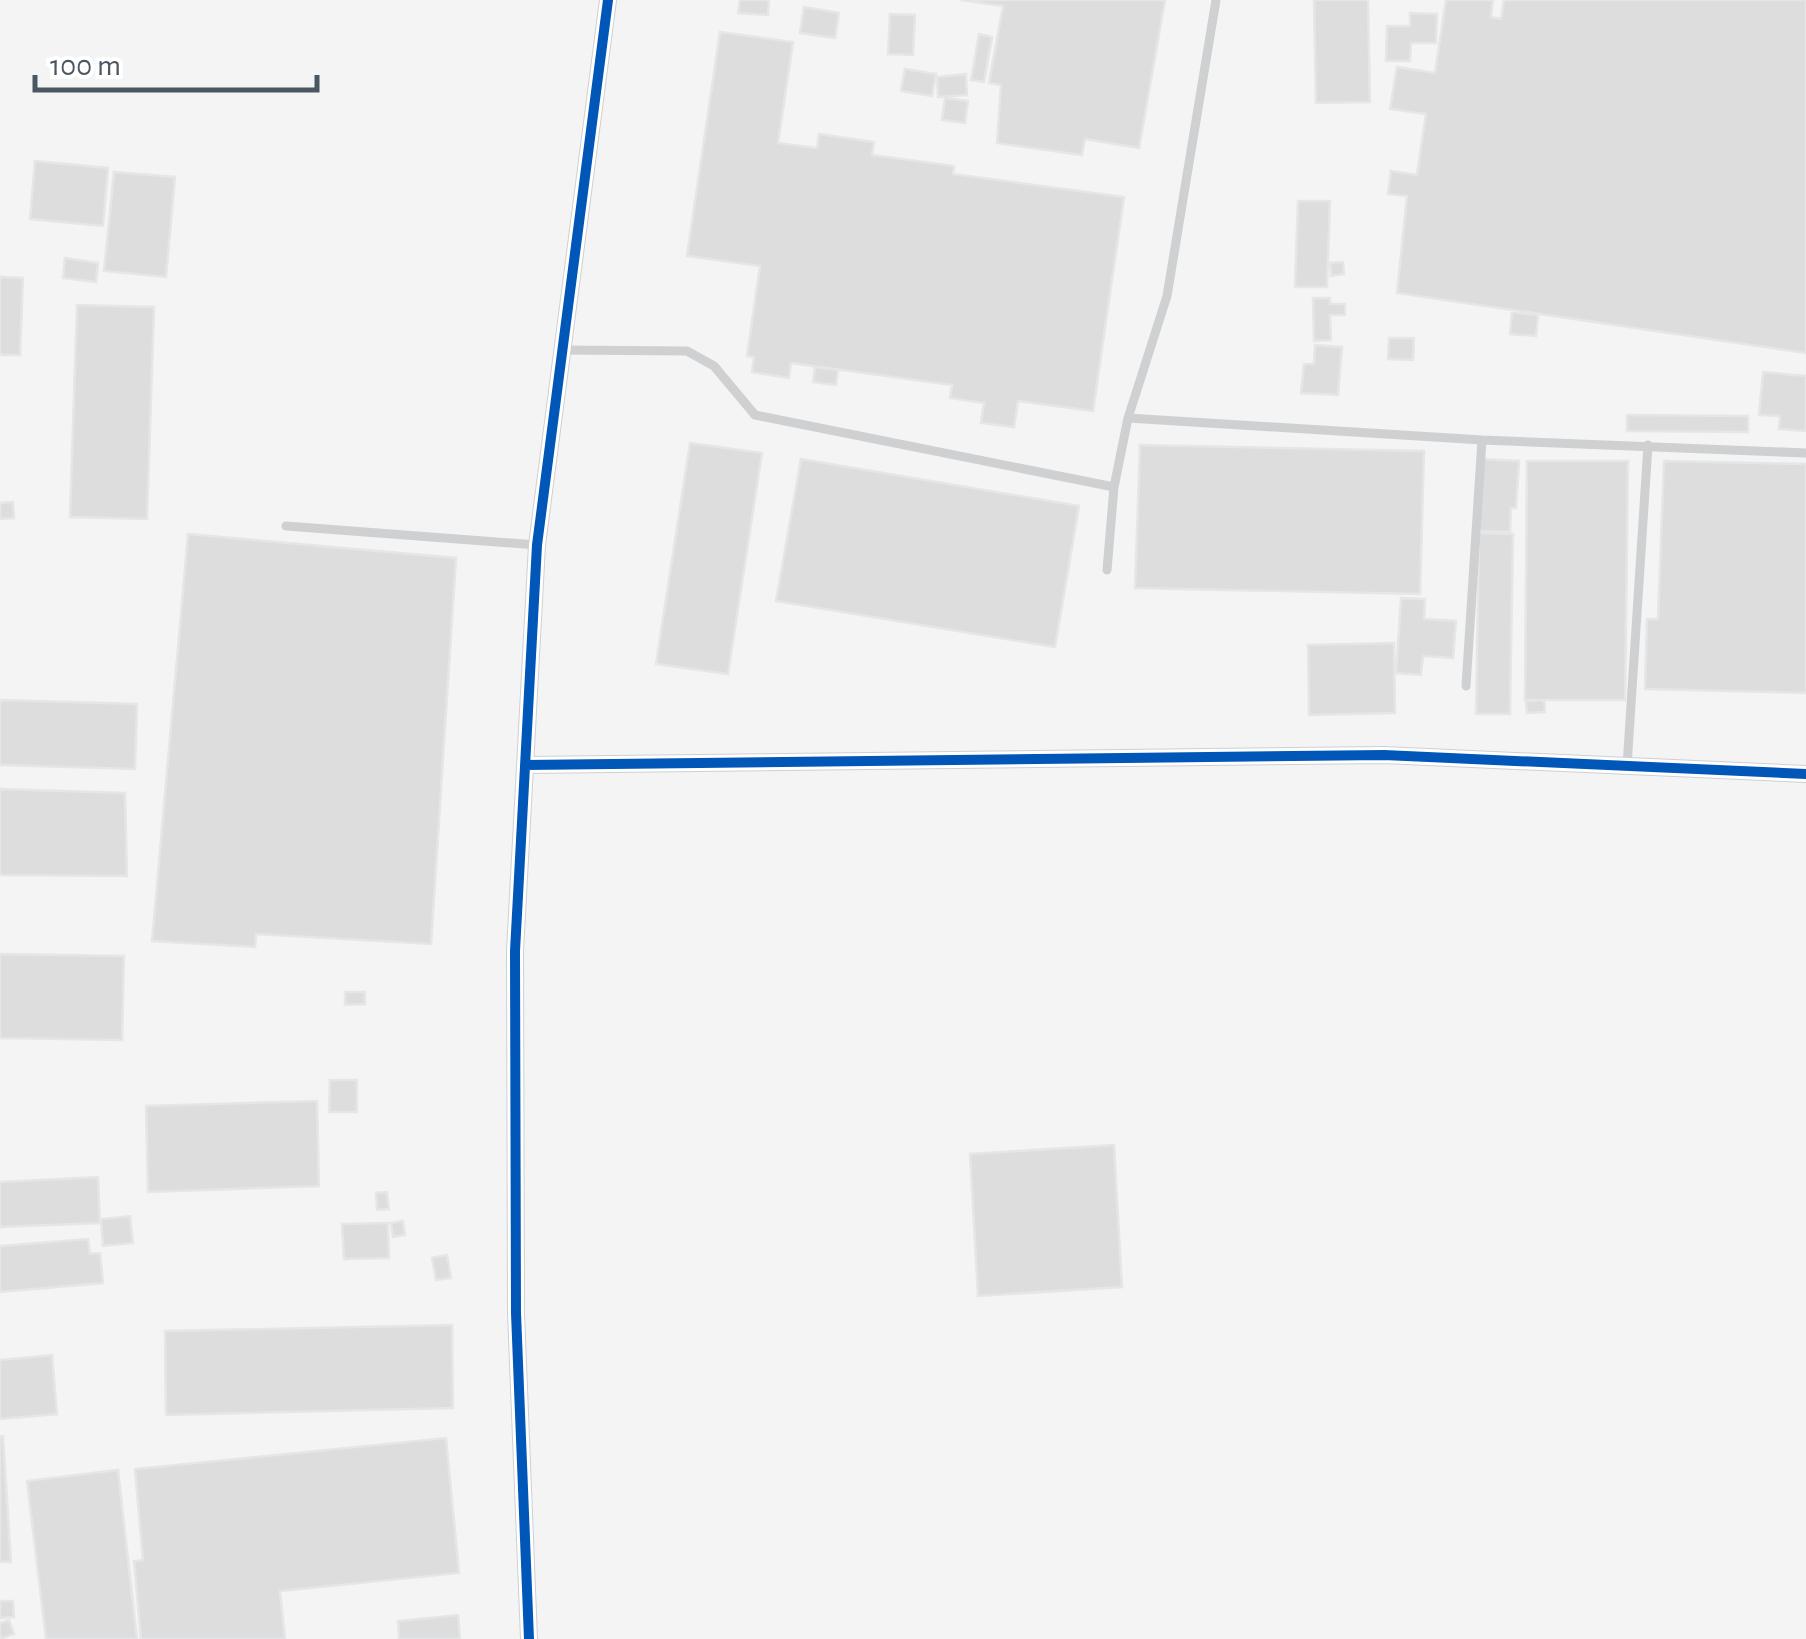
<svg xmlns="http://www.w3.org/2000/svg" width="1806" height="1639" font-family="'Alegreya Sans',sans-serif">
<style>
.building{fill:#ddddde;stroke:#e5e6e7;stroke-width:2.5}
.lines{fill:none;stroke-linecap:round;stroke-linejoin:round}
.lane{stroke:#ced0d2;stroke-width:9}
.street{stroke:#ced0d2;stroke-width:18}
.cycleway-casing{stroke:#fff;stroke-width:16}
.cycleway{stroke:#0057b8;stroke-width:10}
</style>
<rect width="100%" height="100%" fill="#f4f4f4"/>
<!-- building -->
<path class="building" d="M 740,0 L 769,0 L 768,15 L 738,13 Z
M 961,0 L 1165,0 L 1139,148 L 1085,139 L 1082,155 L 997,143 L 1001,85 L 989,83 L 1003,6 Z
M 1314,0 L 1368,0 L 1370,102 L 1316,103 Z
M 1446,0 L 1493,0 L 1491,17 L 1501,19 L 1504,0 L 1806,0 L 1806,353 L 1397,293 L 1407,196 L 1388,194 L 1391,171 L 1417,175 L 1426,114 L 1390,109 L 1397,67 L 1435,73 Z
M 804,7 L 839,13 L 835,38 L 800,33 Z
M 1410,13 L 1437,14 L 1436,43 L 1411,43 L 1410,61 L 1386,61 L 1387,26 L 1410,26 Z
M 890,14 L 915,15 L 913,55 L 888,54 Z
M 720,32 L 793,42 L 778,143 L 817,148 L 819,134 L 874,142 L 872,155 L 954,166 L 953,174 L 1124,197 L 1093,411 L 1018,401 L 1014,427 L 981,423 L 984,403 L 950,398 L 952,385 L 791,363 L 789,378 L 752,372 L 754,357 L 747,356 L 760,266 L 687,256 Z
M 979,34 L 992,37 L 984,82 L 971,80 Z
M 905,69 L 936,74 L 932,96 L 901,91 Z
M 966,74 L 967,95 L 938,97 L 937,77 Z
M 945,98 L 968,101 L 965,123 L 942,120 Z
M 35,161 L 108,168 L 103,226 L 30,219 Z
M 114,172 L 175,177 L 166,277 L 104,271 Z
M 1298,201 L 1330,201 L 1327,287 L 1295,287 Z
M 65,258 L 98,263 L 96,282 L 63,278 Z
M 1343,262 L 1344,274 L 1331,276 L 1330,263 Z
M 0,277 L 23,278 L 20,355 L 0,355 Z
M 1313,298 L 1330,298 L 1330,304 L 1345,304 L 1345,315 L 1330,315 L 1331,340 L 1314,341 Z
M 77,305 L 154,307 L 147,519 L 70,517 Z
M 1512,312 L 1538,315 L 1536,336 L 1510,334 Z
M 1389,338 L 1414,338 L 1413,360 L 1388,359 Z
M 1315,345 L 1342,347 L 1338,395 L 1301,393 L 1304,364 L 1314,364 Z
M 815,367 L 838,370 L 836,385 L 813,382 Z
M 1763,372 L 1806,376 L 1806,431 L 1779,429 L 1780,416 L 1759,415 Z
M 1627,415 L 1748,416 L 1748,432 L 1627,431 Z
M 690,443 L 762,453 L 728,674 L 656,664 Z
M 1140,445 L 1424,451 L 1420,594 L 1135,588 Z
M 801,459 L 1079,506 L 1055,647 L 776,601 Z
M 1482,459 L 1519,461 L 1516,508 L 1511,508 L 1510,532 L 1479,531 Z
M 1527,461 L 1628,461 L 1625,700 L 1525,700 Z
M 1664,461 L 1806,464 L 1806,693 L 1645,689 L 1647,619 L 1658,619 Z
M 13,502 L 14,518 L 0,519 L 0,503 Z
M 1479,533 L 1513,534 L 1510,714 L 1476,714 Z
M 188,534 L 456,558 L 431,944 L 256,934 L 255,947 L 152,941 Z
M 1401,598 L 1425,599 L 1424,619 L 1456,621 L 1453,658 L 1423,656 L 1421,675 L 1396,673 Z
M 1394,643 L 1395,713 L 1309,715 L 1308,645 Z
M 0,700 L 137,704 L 135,769 L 0,765 Z
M 1544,700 L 1545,712 L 1527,713 L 1526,701 Z
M 0,789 L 125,793 L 127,876 L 0,875 Z
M 0,954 L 124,956 L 122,1040 L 0,1038 Z
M 345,992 L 365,992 L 365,1004 L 345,1005 Z
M 330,1080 L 357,1080 L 357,1112 L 329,1112 Z
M 317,1101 L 319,1186 L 148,1192 L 146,1106 Z
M 1114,1145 L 1122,1287 L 978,1296 L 970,1154 Z
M 98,1177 L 100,1223 L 0,1227 L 0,1182 Z
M 387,1192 L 389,1209 L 377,1210 L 376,1193 Z
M 130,1216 L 133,1243 L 103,1246 L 101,1219 Z
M 403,1221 L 405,1235 L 393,1237 L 391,1223 Z
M 388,1223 L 389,1258 L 344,1259 L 342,1224 Z
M 88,1239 L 90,1254 L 100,1253 L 103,1283 L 0,1292 L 0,1246 Z
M 447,1255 L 451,1278 L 436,1280 L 432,1258 Z
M 452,1325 L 453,1408 L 166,1415 L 165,1331 Z
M 52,1355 L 57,1414 L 0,1419 L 0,1360 Z
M 3,1436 L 11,1562 L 0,1562 L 0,1437 Z
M 446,1438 L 459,1573 L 280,1591 L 285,1639 L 141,1639 L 134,1561 L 143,1560 L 135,1469 Z
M 118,1470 L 137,1639 L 46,1639 L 27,1481 Z
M 0,1601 L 13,1601 L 14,1617 L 0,1618 Z
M 458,1615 L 460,1639 L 399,1639 L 398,1621 Z
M 9,1620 L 14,1634 L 0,1639 L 0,1623 Z"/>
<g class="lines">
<!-- lane -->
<path class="lane" d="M 561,350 L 687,351 L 714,366 L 755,415 L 1114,487
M 1128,418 L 1482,440 L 1806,453
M 286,526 L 537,545
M 1107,570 L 1114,487 L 1128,418 L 1167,296 L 1216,0
M 1466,686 L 1482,440
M 1627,766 L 1648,445"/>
<!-- street -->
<path class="street" d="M 525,765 L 1384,755 L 1806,774
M 529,1639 L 516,1313 L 515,951 L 537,545 L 608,0"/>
<!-- cycleway casing -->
<g class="cycleway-casing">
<path id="cycleway" d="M 525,765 L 1384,755 L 1806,774
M 529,1639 L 516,1313 L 515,951 L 537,545 L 608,0"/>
</g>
<!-- cycleway -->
<use href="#cycleway" class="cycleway"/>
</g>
<!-- scale -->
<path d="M35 75v15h282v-15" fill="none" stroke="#4a5661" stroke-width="5"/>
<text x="50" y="75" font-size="30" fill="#4a5661" stroke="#ffffff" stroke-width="8" paint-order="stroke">100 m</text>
</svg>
